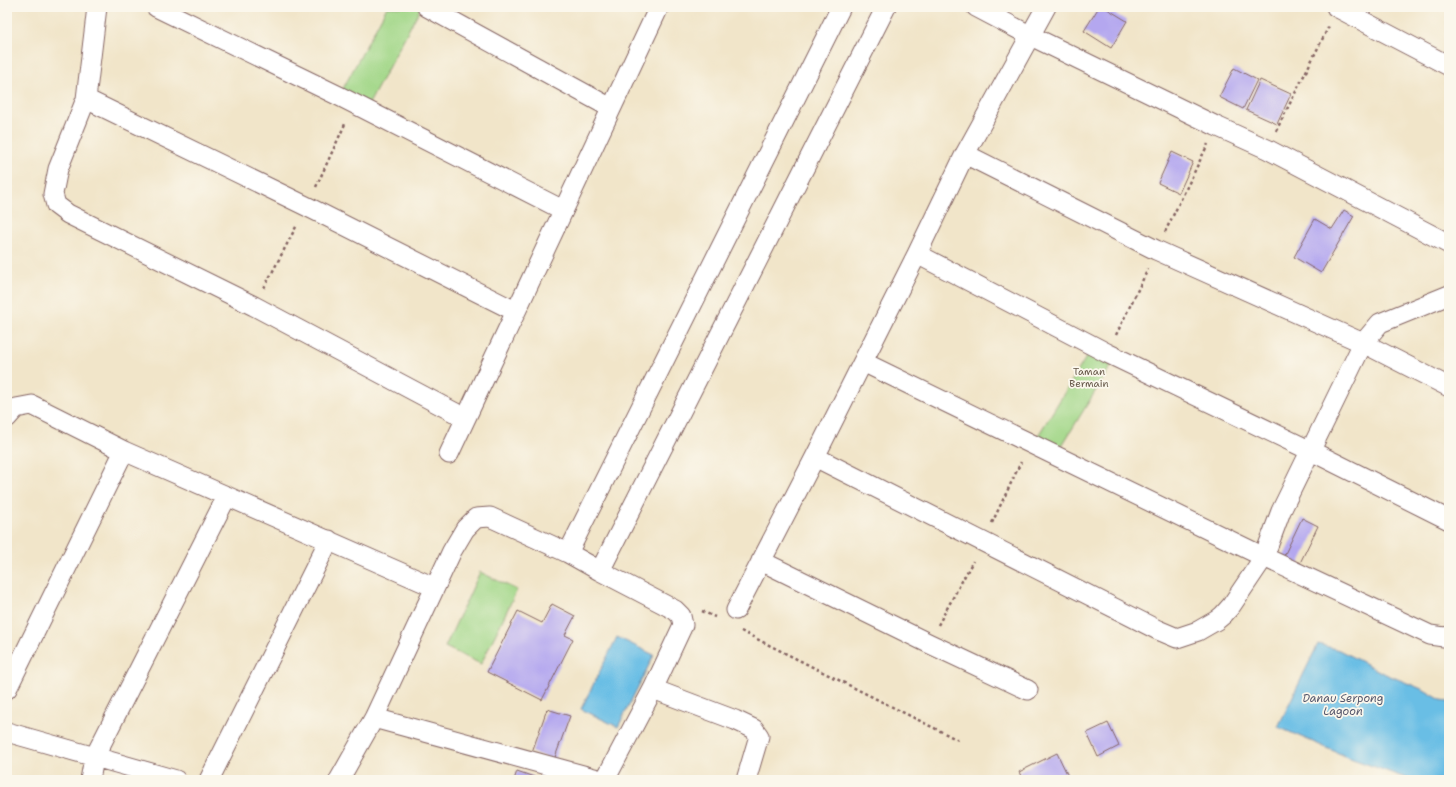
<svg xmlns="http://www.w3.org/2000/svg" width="1456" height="787" font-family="'Shantell Sans',sans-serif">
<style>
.green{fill:#a2d788;stroke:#767b5a}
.water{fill:#69bee5;stroke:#5a6e88}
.building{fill:#b4a7ef}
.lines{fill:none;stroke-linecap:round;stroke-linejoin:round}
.street-casing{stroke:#846462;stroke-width:21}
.path{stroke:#846462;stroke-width:2.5;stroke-dasharray:3 3;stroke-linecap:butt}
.street{stroke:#fff;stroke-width:19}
.labels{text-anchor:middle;stroke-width:3.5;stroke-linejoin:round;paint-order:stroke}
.park-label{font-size:10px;fill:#645647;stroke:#fbf7ec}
.water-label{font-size:11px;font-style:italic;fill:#55576c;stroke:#fbf7ec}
</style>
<rect width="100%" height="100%" fill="#fbf7ec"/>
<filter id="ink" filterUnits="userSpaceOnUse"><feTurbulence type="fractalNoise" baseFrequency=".025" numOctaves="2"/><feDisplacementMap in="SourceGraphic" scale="8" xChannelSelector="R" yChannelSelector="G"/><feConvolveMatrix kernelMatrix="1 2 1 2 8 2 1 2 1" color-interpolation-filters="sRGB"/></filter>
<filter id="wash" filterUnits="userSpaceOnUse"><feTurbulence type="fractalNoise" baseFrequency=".012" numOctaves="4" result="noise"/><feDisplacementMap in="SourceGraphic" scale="16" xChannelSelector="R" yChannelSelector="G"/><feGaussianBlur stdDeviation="0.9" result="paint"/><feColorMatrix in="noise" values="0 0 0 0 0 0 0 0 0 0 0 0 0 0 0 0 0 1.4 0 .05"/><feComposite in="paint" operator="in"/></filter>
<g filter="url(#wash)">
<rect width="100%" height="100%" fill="#f1e5c9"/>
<!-- green -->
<path class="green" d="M 387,7 L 421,7 L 365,111 L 339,96 Z
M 1090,351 L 1112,364 L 1058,452 L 1036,439 Z
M 480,572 L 517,590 L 481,664 L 445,647 Z"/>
<!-- water -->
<path class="water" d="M 617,637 L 654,655 L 618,727 L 581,709 Z
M 1318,644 L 1339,650 L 1383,673 L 1424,690 L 1441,700 L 1449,701 L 1449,780 L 1411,780 L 1350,758 L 1278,727 Z"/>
<g id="blocks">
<!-- building -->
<path class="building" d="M 1099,7 L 1104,7 L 1127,21 L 1111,48 L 1084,31 Z
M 1234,68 L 1257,80 L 1243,109 L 1219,97 Z
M 1260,80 L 1291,94 L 1277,124 L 1246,110 Z
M 1172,152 L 1193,162 L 1179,193 L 1158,183 Z
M 1344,210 L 1354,216 L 1321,273 L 1294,257 L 1315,219 L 1332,229 Z
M 1302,518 L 1318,526 L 1299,565 L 1283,558 Z
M 552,604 L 575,616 L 565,635 L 573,639 L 542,700 L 487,672 L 518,611 L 542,623 Z
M 547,709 L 570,716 L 554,760 L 532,752 Z
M 1108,723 L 1119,746 L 1098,757 L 1087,733 Z
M 1057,753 L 1068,776 L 1060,780 L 1023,780 L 1019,772 Z
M 517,771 L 534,777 L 533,780 L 514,780 Z"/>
</g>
</g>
<g filter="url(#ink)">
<use href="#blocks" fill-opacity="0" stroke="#846462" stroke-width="1"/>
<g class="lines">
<!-- street casing -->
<g class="street-casing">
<path id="street" d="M 97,7 L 86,99 L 58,169 L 53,194 L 56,205 L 68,214 L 254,306 L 465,418
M 156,7 L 339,96 L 563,210
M 427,7 L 611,108
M 976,7 L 1031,36 L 1216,126 L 1267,149 L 1449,244
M 1336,7 L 1449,66
M 86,99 L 308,207 L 515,311
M 965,154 L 1156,250 L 1363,343 L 1449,387
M 917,254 L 1107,353 L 1311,451 L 1449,520
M 863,362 L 1264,557 L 1430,635 L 1444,637 L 1449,636
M 7,418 L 16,408 L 32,405 L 124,451 L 434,587
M 449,454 L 659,7
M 815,457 L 1158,630 L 1177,638 L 1198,631 L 1217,620 L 1223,615 L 1231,606 L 1264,557 L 1281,511 L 1363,343 L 1380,323 L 1449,295
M 568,553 L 841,7
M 761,561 L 928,643 L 1028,690
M 600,571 L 886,7
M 736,610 L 815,457 L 917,254 L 965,154 L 1046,7
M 7,689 L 124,451
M 653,689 L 735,720 L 754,729 L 759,736 L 746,780
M 374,718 L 601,780
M 7,732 L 176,780
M 90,780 L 94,758 L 227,496
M 209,780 L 329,540
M 339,780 L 374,718 L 452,551 L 465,529 L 476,518 L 490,517 L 568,553 L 600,571 L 675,610 L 681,616 L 683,625 L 653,689 L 605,780"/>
</g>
<!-- path -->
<path class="path" d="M 1276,131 L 1329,26
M 316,187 L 346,122
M 1165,232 L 1208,144
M 264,288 L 297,225
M 1116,335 L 1148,269
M 992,523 L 1021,462
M 702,611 L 715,617
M 938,625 L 973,561
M 741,631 L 958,740"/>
<!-- street -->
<use href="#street" class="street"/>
</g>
</g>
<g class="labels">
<!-- park labels -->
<g class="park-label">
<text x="1089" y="375">Taman<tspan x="1089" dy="12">Bermain</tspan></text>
</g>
<!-- water labels -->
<g class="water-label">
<text x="1343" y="702">Danau Serpong<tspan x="1343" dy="13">Lagoon</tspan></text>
</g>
</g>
<!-- margin -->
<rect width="1456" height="787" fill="none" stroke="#fbf7ec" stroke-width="24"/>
</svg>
